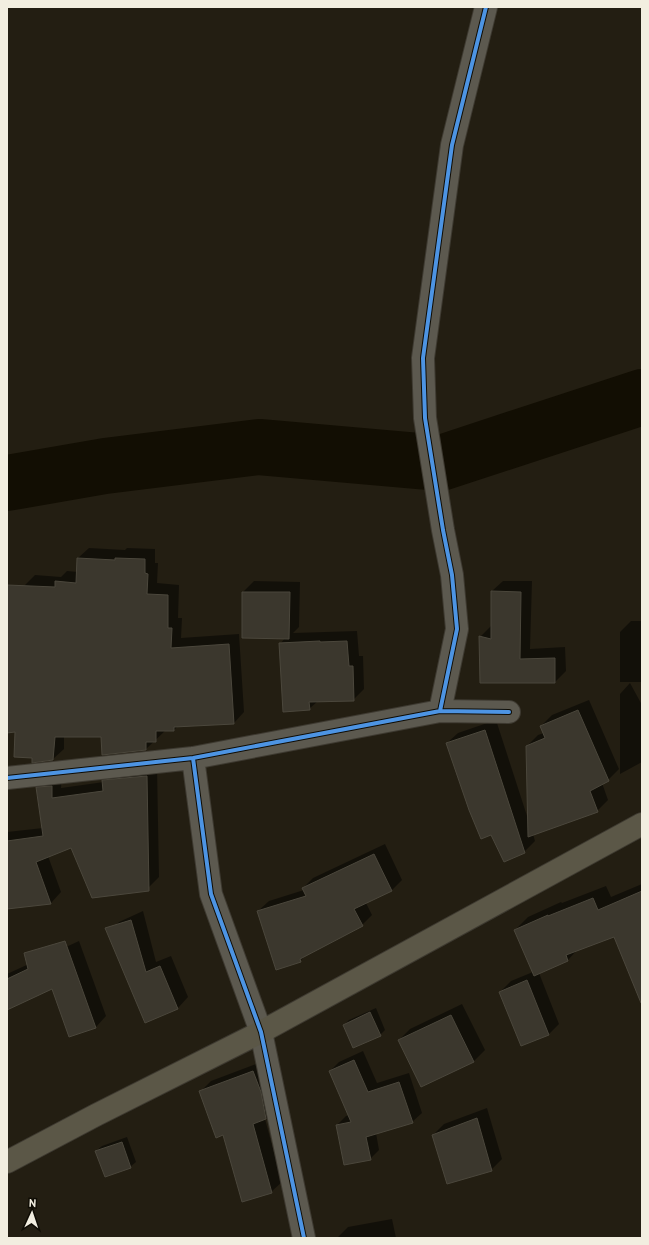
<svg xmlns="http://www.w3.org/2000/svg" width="649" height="1245" font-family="'PT Sans',sans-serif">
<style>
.shadow{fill:#0007}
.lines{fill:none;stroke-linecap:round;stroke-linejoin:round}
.river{stroke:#120e03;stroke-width:56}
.building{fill:#3b372d;stroke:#4b473c}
.minor-casing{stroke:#3e3a31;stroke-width:24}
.major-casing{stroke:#3e3a31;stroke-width:24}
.minor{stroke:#5c594f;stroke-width:22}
.major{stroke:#5b5747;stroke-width:22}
.cycleway-casing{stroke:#0f0c04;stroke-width:6}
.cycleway{stroke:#4d94e3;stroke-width:4}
</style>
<rect width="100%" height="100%" fill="#231e12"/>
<!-- shadow -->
<path class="shadow" d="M 89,548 L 125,550 L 127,548 L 155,549 L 155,563 L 158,563 L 157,583 L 179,585 L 178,618 L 182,618 L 181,638 L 239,634 L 244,712 L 234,723 L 178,726 L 174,730 L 166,730 L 145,750 L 102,736 L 64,736 L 64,749 L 53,759 L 24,586 L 35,575 L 61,577 L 67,571 L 78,572 L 78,558 Z
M 254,581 L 300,582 L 299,627 L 293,633 L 357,631 L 359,656 L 363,656 L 364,689 L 353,700 L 318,701 L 309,709 L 280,644 L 285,638 L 243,592 Z
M 503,581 L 532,581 L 530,649 L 565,647 L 566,671 L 555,682 L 480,637 L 492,625 L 492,591 Z
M 631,621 L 642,621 L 642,682 L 620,682 L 620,632 Z
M 630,683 L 642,705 L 642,762 L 620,774 L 620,694 Z
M 589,700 L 619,769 L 608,780 L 602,783 L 608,800 L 597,811 L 533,834 L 535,841 L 524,852 L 447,743 L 458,733 L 496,720 L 528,819 L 527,746 L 538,735 L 544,733 L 541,726 L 552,715 Z
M 157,766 L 159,877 L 149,887 L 71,847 L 48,856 L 61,892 L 51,903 L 7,908 L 7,832 L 43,828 L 37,788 L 47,777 L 62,776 L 61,788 L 104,782 L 104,781 L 114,770 Z
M 385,844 L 402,880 L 392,890 L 366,903 L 372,915 L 362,925 L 307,954 L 300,961 L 258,911 L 269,901 L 304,890 L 303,888 L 313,878 Z
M 642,884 L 642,969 L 615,936 L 578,949 L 568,960 L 539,973 L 559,1024 L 549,1034 L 500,992 L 511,981 L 533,972 L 515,930 L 528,917 L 561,902 L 562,903 L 606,886 L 611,897 Z
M 143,911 L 156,962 L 171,956 L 188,997 L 178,1008 L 108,933 L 119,922 Z
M 79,941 L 106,1016 L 96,1027 L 52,988 L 7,1008 L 7,974 Z
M 462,1004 L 485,1050 L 474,1061 L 422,1086 L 399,1040 L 410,1029 Z
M 376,1008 L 385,1030 L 380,1035 L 344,1025 L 349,1020 Z
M 363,1051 L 377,1083 L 409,1073 L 422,1113 L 412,1122 L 376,1133 L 379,1150 L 370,1159 L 337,1125 L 346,1116 L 350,1115 L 330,1071 L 339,1062 Z
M 264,1061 L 277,1108 L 265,1119 L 282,1182 L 271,1192 L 224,1134 L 200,1092 L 211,1081 Z
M 487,1108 L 502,1159 L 491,1170 L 433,1135 L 444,1124 Z
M 127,1137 L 136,1162 L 130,1167 L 96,1151 L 102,1146 Z
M 392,1219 L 396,1238 L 337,1238 L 348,1227 Z"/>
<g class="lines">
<!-- river -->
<path class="river" d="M 7,483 L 105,466 L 259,447 L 441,463 L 642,397"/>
</g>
<!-- building -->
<path class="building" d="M 77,558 L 115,560 L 115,558 L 145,559 L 145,573 L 148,574 L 147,594 L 168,595 L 168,628 L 172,628 L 171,648 L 229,644 L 234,724 L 174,727 L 174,731 L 156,731 L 156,742 L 146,742 L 146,750 L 102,755 L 101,737 L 55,737 L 53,760 L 32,763 L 32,758 L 14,757 L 15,732 L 7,733 L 7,585 L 55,587 L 55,581 L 76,583 Z
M 491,591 L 521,592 L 520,659 L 555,658 L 555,683 L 480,683 L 479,636 L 491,639 Z
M 242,592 L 290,592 L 289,639 L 242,638 Z
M 320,641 L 320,642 L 347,641 L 349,666 L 353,666 L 354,701 L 309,702 L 310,710 L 283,712 L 279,643 Z
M 578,710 L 609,781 L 590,791 L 598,812 L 528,837 L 526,746 L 545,738 L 540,726 Z
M 485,730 L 525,853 L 504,862 L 491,835 L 481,839 L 469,810 L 446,743 Z
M 147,776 L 149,891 L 92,898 L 71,848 L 36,862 L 51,904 L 7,909 L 7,841 L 43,836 L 36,787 L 52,786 L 52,798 L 103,791 L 102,780 Z
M 374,854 L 392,891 L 354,909 L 363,926 L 300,959 L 301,962 L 276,970 L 257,911 L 306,896 L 302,888 Z
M 642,891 L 642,1002 L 641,1003 L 614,937 L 566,955 L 568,961 L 534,976 L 514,930 L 548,915 L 548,916 L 593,898 L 598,910 Z
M 131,920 L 146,972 L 160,966 L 178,1009 L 145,1023 L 105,928 Z
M 65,941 L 96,1028 L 69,1037 L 52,989 L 7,1010 L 7,979 L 28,969 L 24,953 Z
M 527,980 L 549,1035 L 521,1046 L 499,992 Z
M 370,1012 L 381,1036 L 353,1048 L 343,1025 Z
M 451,1015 L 474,1062 L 421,1087 L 398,1040 Z
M 354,1060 L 368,1092 L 399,1082 L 413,1123 L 366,1137 L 371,1160 L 344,1165 L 336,1125 L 351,1122 L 329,1071 Z
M 253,1071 L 261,1092 L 266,1119 L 253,1124 L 272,1193 L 242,1202 L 223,1135 L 216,1138 L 199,1091 Z
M 477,1118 L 492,1171 L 447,1184 L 432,1135 Z
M 122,1142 L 131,1168 L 105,1177 L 95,1151 Z"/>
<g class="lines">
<!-- minor casing -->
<g class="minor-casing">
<path id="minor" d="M 440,711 L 457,629 L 452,575 L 443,530 L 425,418 L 423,358 L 452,145 L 486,7
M 193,758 L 211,894 L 261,1032 L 304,1238
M 7,778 L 193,758 L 440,711 L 509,712"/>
</g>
<!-- major casing -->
<g class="major-casing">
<path id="major" d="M 7,1162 L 96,1115 L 261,1032 L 642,824"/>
</g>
<!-- minor -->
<use href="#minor" class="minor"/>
<!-- major -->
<use href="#major" class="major"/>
<!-- cycleway casing -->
<g class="cycleway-casing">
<path id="cycleway" d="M 440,711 L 457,629 L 452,575 L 443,530 L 425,418 L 423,358 L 452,145 L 486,7
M 193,758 L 211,894 L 261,1032 L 304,1238
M 7,778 L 193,758 L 440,711 L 509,712"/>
</g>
<!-- cycleway -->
<use href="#cycleway" class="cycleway"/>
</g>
<!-- border -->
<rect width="649" height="1245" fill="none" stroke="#f2eee0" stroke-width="16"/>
<!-- north arrow -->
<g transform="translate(32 1213) rotate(3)" stroke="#0f0c04" stroke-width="3" paint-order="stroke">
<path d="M0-3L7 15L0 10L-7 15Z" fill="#f2eee0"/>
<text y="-6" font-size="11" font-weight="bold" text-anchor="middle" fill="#f2eee0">N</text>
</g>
</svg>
